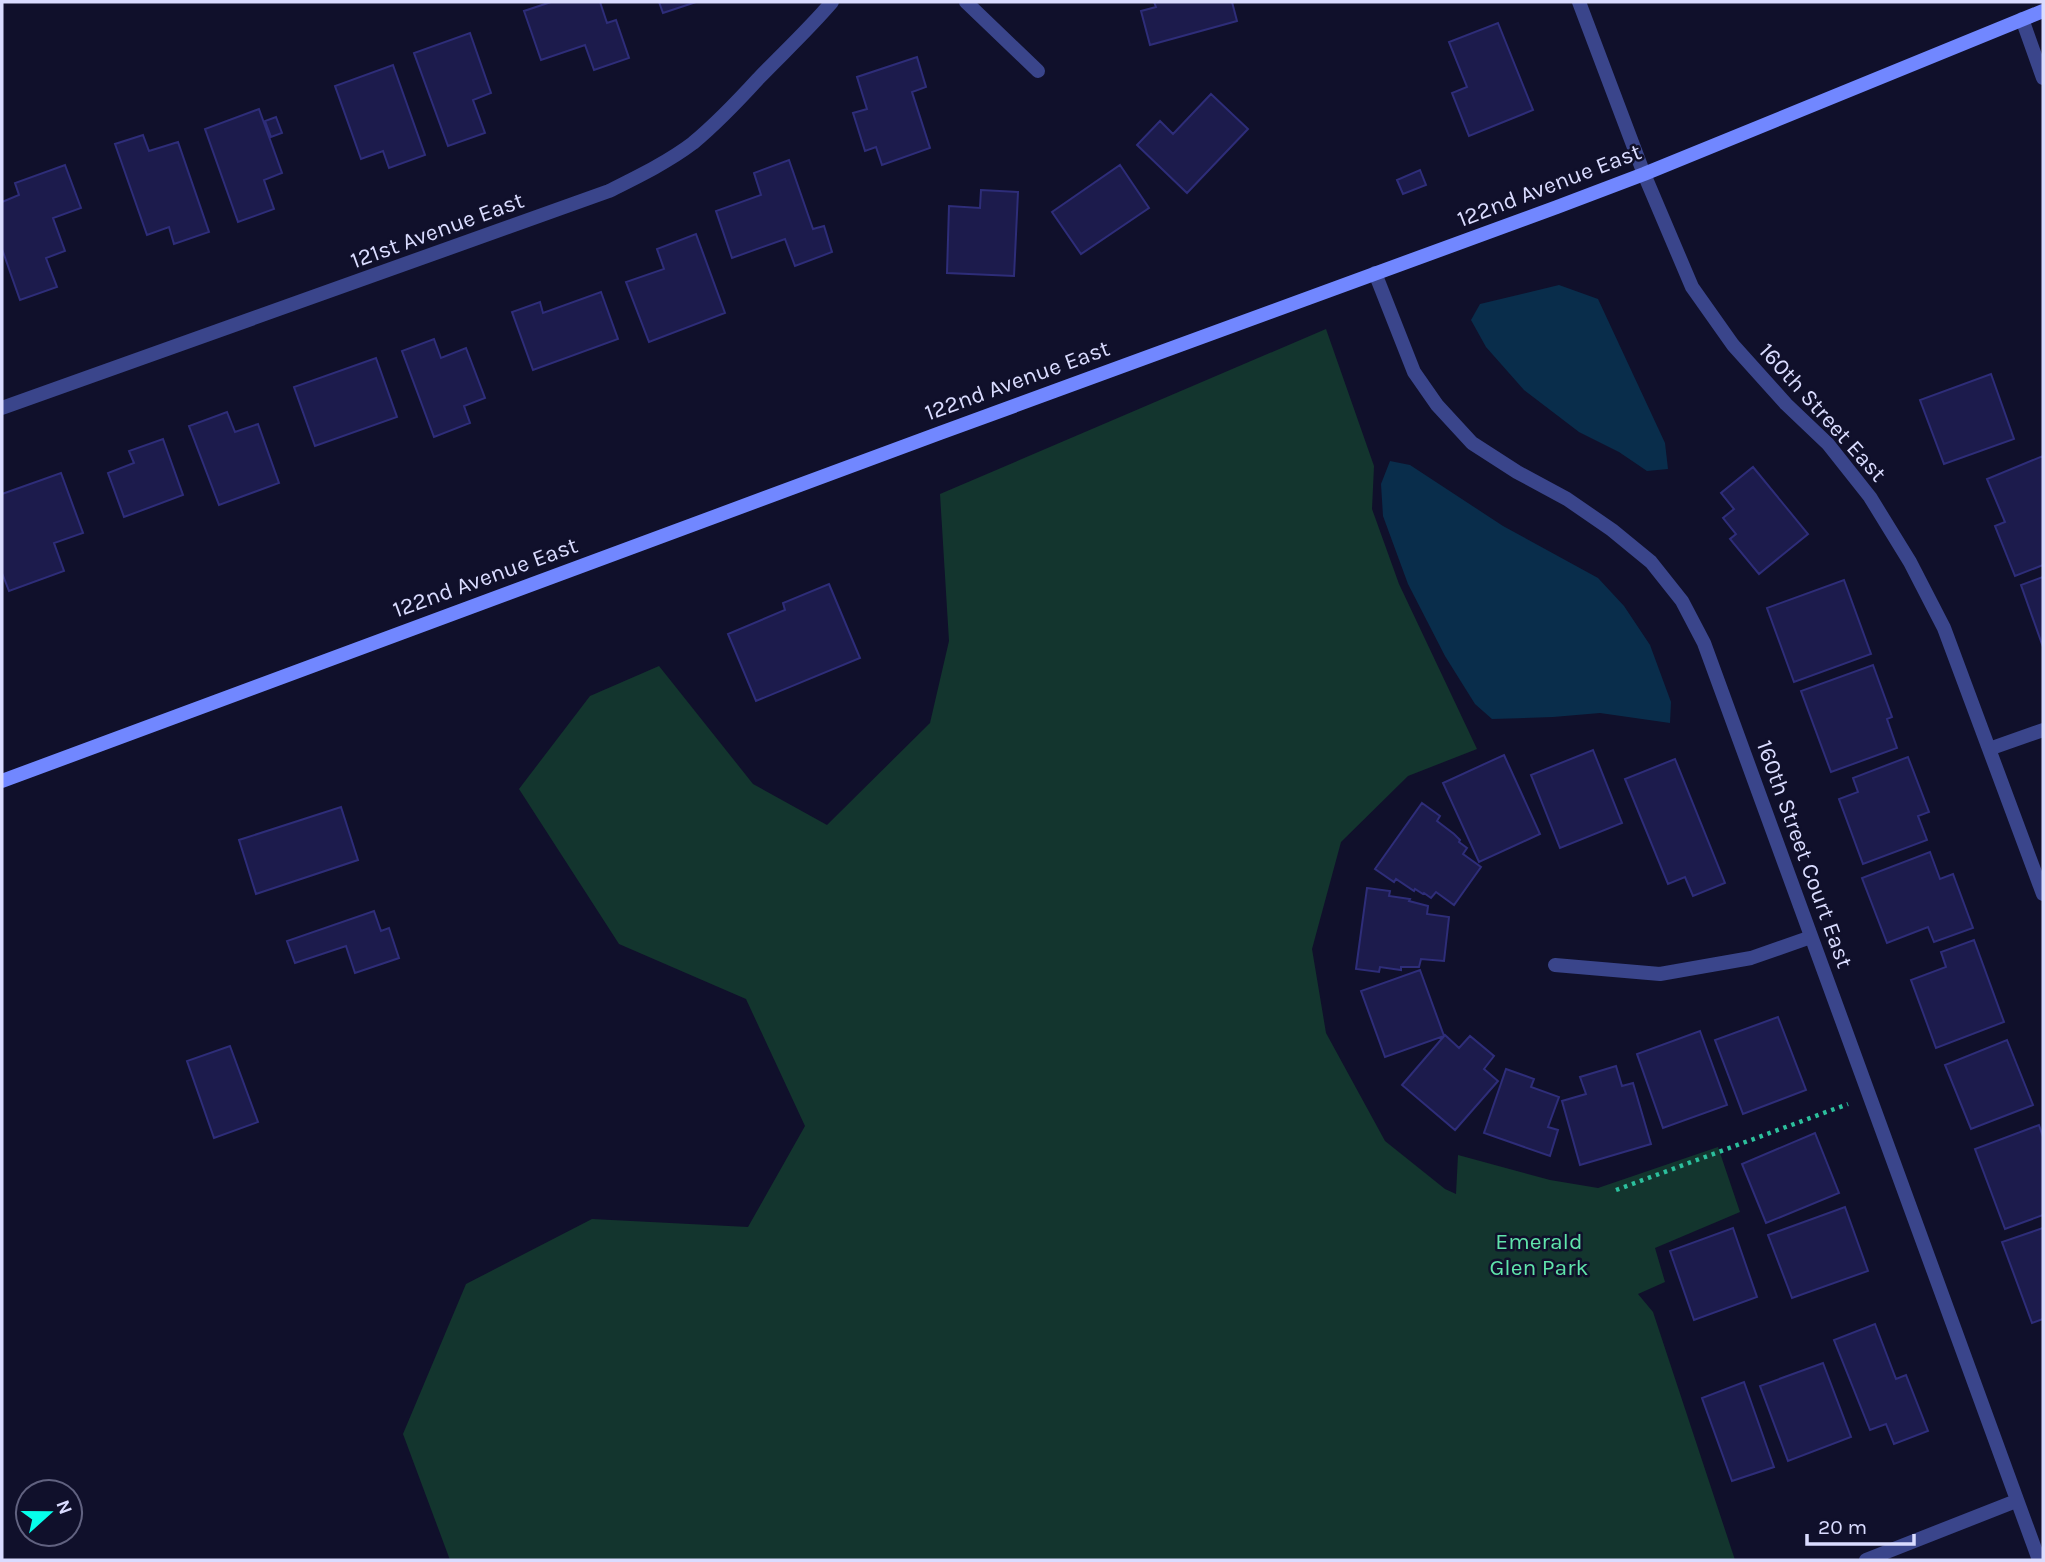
<svg xmlns="http://www.w3.org/2000/svg" width="2045" height="1562" font-family="Karla,sans-serif">
<style>
.green{fill:#13352e}
.water{fill:#092d4b}
.building{fill:#1c1b4c;stroke:#2e2d79;stroke-width:2}
.lines{fill:none;stroke-linecap:round;stroke-linejoin:round}
.path{stroke:#2cc09d;stroke-width:4.5;stroke-dasharray:3.5 5;stroke-linecap:butt}
.minor{stroke:#3a458b;stroke-width:14}
.secondary{stroke:#7187ff;stroke-width:14}
.labels{text-anchor:middle;stroke-width:5;stroke-linejoin:round;paint-order:stroke}
.street-label{font-size:23px;fill:#dadcff;stroke:#10102b}
.park-label{font-size:23px;fill:#60e4ab;stroke:#10102b}
</style>
<rect width="100%" height="100%" fill="#10102b"/>
<!-- green -->
<path class="green" d="M 1326,329 L 1374,466 L 1372,509 L 1399,584 L 1477,749 L 1408,776 L 1341,842 L 1312,949 L 1326,1033 L 1385,1141 L 1445,1189 L 1456,1194 L 1458,1155 L 1550,1180 L 1598,1188 L 1718,1147 L 1740,1212 L 1655,1248 L 1665,1282 L 1638,1294 L 1653,1312 L 1735,1560 L 450,1560 L 403,1434 L 466,1284 L 592,1219 L 748,1227 L 805,1126 L 746,999 L 619,944 L 519,789 L 590,696 L 659,666 L 753,784 L 827,825 L 930,723 L 949,641 L 940,494 Z"/>
<!-- water -->
<path class="water" d="M 1559,285 L 1598,299 L 1665,443 L 1668,469 L 1647,471 L 1619,452 L 1579,432 L 1524,390 L 1486,347 L 1471,320 L 1480,304 Z
M 1390,461 L 1410,465 L 1503,526 L 1598,578 L 1624,606 L 1650,645 L 1671,702 L 1670,723 L 1600,713 L 1553,717 L 1492,719 L 1475,704 L 1445,656 L 1408,584 L 1383,516 L 1381,484 Z"/>
<!-- building -->
<path class="building" d="M 551,2 L 600,2 L 607,23 L 616,20 L 629,58 L 594,70 L 585,45 L 541,60 L 524,11 Z
M 659,2 L 696,2 L 663,13 Z
M 1154,2 L 1232,2 L 1237,21 L 1150,45 L 1141,11 L 1156,7 Z
M 1498,23 L 1533,110 L 1469,136 L 1452,93 L 1467,87 L 1449,42 Z
M 470,33 L 491,93 L 473,100 L 485,133 L 448,146 L 414,53 Z
M 917,57 L 926,87 L 912,92 L 930,148 L 882,165 L 876,147 L 865,151 L 853,113 L 867,109 L 857,77 Z
M 393,65 L 425,155 L 389,168 L 383,151 L 361,159 L 335,86 Z
M 1211,94 L 1248,129 L 1187,193 L 1137,145 L 1160,121 L 1173,134 Z
M 259,109 L 282,173 L 264,180 L 274,209 L 238,222 L 205,129 Z
M 276,117 L 282,133 L 271,137 L 265,121 Z
M 143,135 L 149,151 L 178,142 L 209,232 L 174,244 L 169,227 L 147,235 L 115,144 Z
M 789,160 L 813,229 L 824,226 L 832,252 L 795,266 L 785,239 L 732,258 L 716,211 L 761,195 L 754,173 Z
M 65,165 L 81,208 L 53,218 L 65,251 L 46,258 L 57,287 L 20,300 L 2,249 L 2,202 L 19,195 L 15,183 Z
M 1120,165 L 1149,208 L 1081,254 L 1052,212 Z
M 1420,170 L 1426,185 L 1403,194 L 1397,180 Z
M 981,190 L 1018,192 L 1014,276 L 947,273 L 949,206 L 980,208 Z
M 696,234 L 725,313 L 649,342 L 626,282 L 664,269 L 657,249 Z
M 601,292 L 618,339 L 533,370 L 512,312 L 540,302 L 543,313 Z
M 434,339 L 441,358 L 466,348 L 485,398 L 464,406 L 470,423 L 434,437 L 402,351 Z
M 376,358 L 397,417 L 315,446 L 294,387 Z
M 1991,374 L 2014,439 L 1944,464 L 1920,400 Z
M 227,412 L 235,432 L 258,424 L 279,483 L 219,505 L 189,426 Z
M 163,439 L 183,495 L 124,517 L 108,473 L 134,463 L 129,451 Z
M 2043,456 L 2043,565 L 2015,576 L 1995,526 L 2005,522 L 1987,479 Z
M 1753,467 L 1808,534 L 1759,574 L 1730,539 L 1736,534 L 1723,518 L 1734,509 L 1721,493 Z
M 61,473 L 83,533 L 54,543 L 64,571 L 9,591 L 2,573 L 2,494 Z
M 2043,577 L 2043,647 L 2021,585 Z
M 1844,580 L 1871,654 L 1794,682 L 1767,608 Z
M 829,584 L 860,658 L 756,701 L 728,634 L 785,610 L 783,603 Z
M 1873,665 L 1892,717 L 1887,719 L 1897,748 L 1831,772 L 1801,691 Z
M 1593,750 L 1622,823 L 1560,848 L 1531,775 Z
M 1504,755 L 1540,834 L 1479,862 L 1443,783 Z
M 1908,757 L 1929,812 L 1918,816 L 1927,840 L 1863,864 L 1839,799 L 1858,792 L 1853,778 Z
M 1675,759 L 1725,883 L 1693,896 L 1685,877 L 1668,884 L 1625,779 Z
M 1422,803 L 1440,816 L 1437,821 L 1454,834 L 1460,840 L 1459,842 L 1467,848 L 1463,854 L 1481,867 L 1454,905 L 1436,892 L 1431,898 L 1424,893 L 1423,894 L 1415,889 L 1414,891 L 1396,879 L 1394,882 L 1375,869 Z
M 341,807 L 358,860 L 256,894 L 239,840 Z
M 1930,852 L 1940,879 L 1953,874 L 1973,928 L 1934,942 L 1928,927 L 1887,943 L 1862,878 Z
M 1367,888 L 1390,891 L 1389,896 L 1410,899 L 1409,901 L 1428,906 L 1427,914 L 1449,917 L 1444,961 L 1421,959 L 1419,967 L 1401,967 L 1401,970 L 1380,967 L 1379,972 L 1356,969 Z
M 374,911 L 381,931 L 389,928 L 399,958 L 355,973 L 346,946 L 295,963 L 287,941 Z
M 1974,940 L 2004,1022 L 1936,1048 L 1911,980 L 1946,967 L 1941,952 Z
M 1420,970 L 1444,1036 L 1385,1057 L 1361,991 Z
M 1778,1017 L 1806,1090 L 1743,1114 L 1715,1040 Z
M 1700,1031 L 1727,1105 L 1663,1128 L 1637,1054 Z
M 1445,1035 L 1459,1048 L 1470,1036 L 1494,1056 L 1484,1069 L 1498,1081 L 1455,1130 L 1402,1085 Z
M 2007,1040 L 2033,1105 L 1971,1129 L 1945,1065 Z
M 230,1046 L 258,1122 L 214,1138 L 187,1061 Z
M 1616,1066 L 1622,1086 L 1633,1083 L 1651,1144 L 1580,1165 L 1562,1101 L 1586,1094 L 1580,1077 Z
M 1506,1069 L 1534,1079 L 1531,1087 L 1559,1097 L 1548,1127 L 1558,1130 L 1550,1156 L 1484,1133 Z
M 2039,1125 L 2043,1137 L 2043,1215 L 2005,1229 L 1975,1149 Z
M 1815,1133 L 1839,1193 L 1766,1223 L 1742,1164 Z
M 1845,1207 L 1868,1271 L 1792,1298 L 1768,1235 Z
M 1733,1228 L 1757,1297 L 1694,1320 L 1670,1251 Z
M 2043,1228 L 2043,1319 L 2032,1323 L 2002,1242 Z
M 1875,1324 L 1896,1379 L 1906,1375 L 1928,1431 L 1894,1444 L 1886,1424 L 1870,1430 L 1834,1340 Z
M 1823,1363 L 1851,1437 L 1788,1461 L 1760,1386 Z
M 1744,1382 L 1774,1467 L 1732,1481 L 1702,1398 Z"/>
<g class="lines">
<!-- path -->
<path class="path" d="M 1616,1190 L 1848,1104"/>
<!-- minor -->
<path class="minor" d="M 966,2 L 1038,71
M 1579,2 L 1644,174 L 1692,287 L 1733,345 L 1786,404 L 1828,444 L 1870,497 L 1910,562 L 1944,628 L 2043,894
M 2022,19 L 2043,78
M 1375,273 L 1414,372 L 1437,405 L 1472,443 L 1517,472 L 1567,499 L 1612,530 L 1651,562 L 1682,601 L 1704,643 L 2039,1560
M 2,408 L 609,191 C 637,177 668,162 693,143 C 717,123 737,102 758,79 C 783,53 808,30 832,2
M 1989,749 L 2043,730
M 1555,965 L 1660,974 L 1751,958 L 1811,937
M 1866,1560 L 2016,1501"/>
<!-- secondary -->
<path class="secondary" d="M 2,781 L 940,433 L 1557,207 L 1644,174 L 2043,11"/>
</g>
<g class="labels">
<!-- street labels -->
<g class="street-label">
<text transform="translate(1549 185) rotate(-21)" y="8">122nd Avenue East</text>
<text transform="translate(437 230) rotate(-20)" y="8">121st Avenue East</text>
<text transform="translate(1017 380) rotate(-20)" y="8">122nd Avenue East</text>
<text transform="translate(1823 412) rotate(48)" y="8">160th Street East</text>
<text transform="translate(485 577) rotate(-20)" y="8">122nd Avenue East</text>
<text transform="translate(1805 854) rotate(70)" y="8">160th Street Court East</text>
</g>
<!-- park labels -->
<g class="park-label">
<text x="1539" y="1249">Emerald<tspan x="1539" dy="26">Glen Park</tspan></text>
</g>
</g>
<!-- border -->
<rect width="2045" height="1562" fill="none" stroke="#dadcff" stroke-width="7"/>
<!-- north arrow -->
<g transform="translate(49 1513) rotate(69)"><circle r="33" fill="#10102b" stroke="#616280" stroke-width="2"/>
<path d="M0-5L12 26L0 18L-12 26Z" fill="#06ffeb"/>
<text y="-10" font-size="19" font-weight="bold" text-anchor="middle" fill="#dadcff">N</text>
</g>
<!-- scale -->
<path d="M1807 1534v10h107v-10" fill="none" stroke="#dadcff" stroke-width="3.5"/>
<text x="1818" y="1534" font-size="21" fill="#dadcff" stroke="#10102b" stroke-width="5" paint-order="stroke">20 m</text>
</svg>
